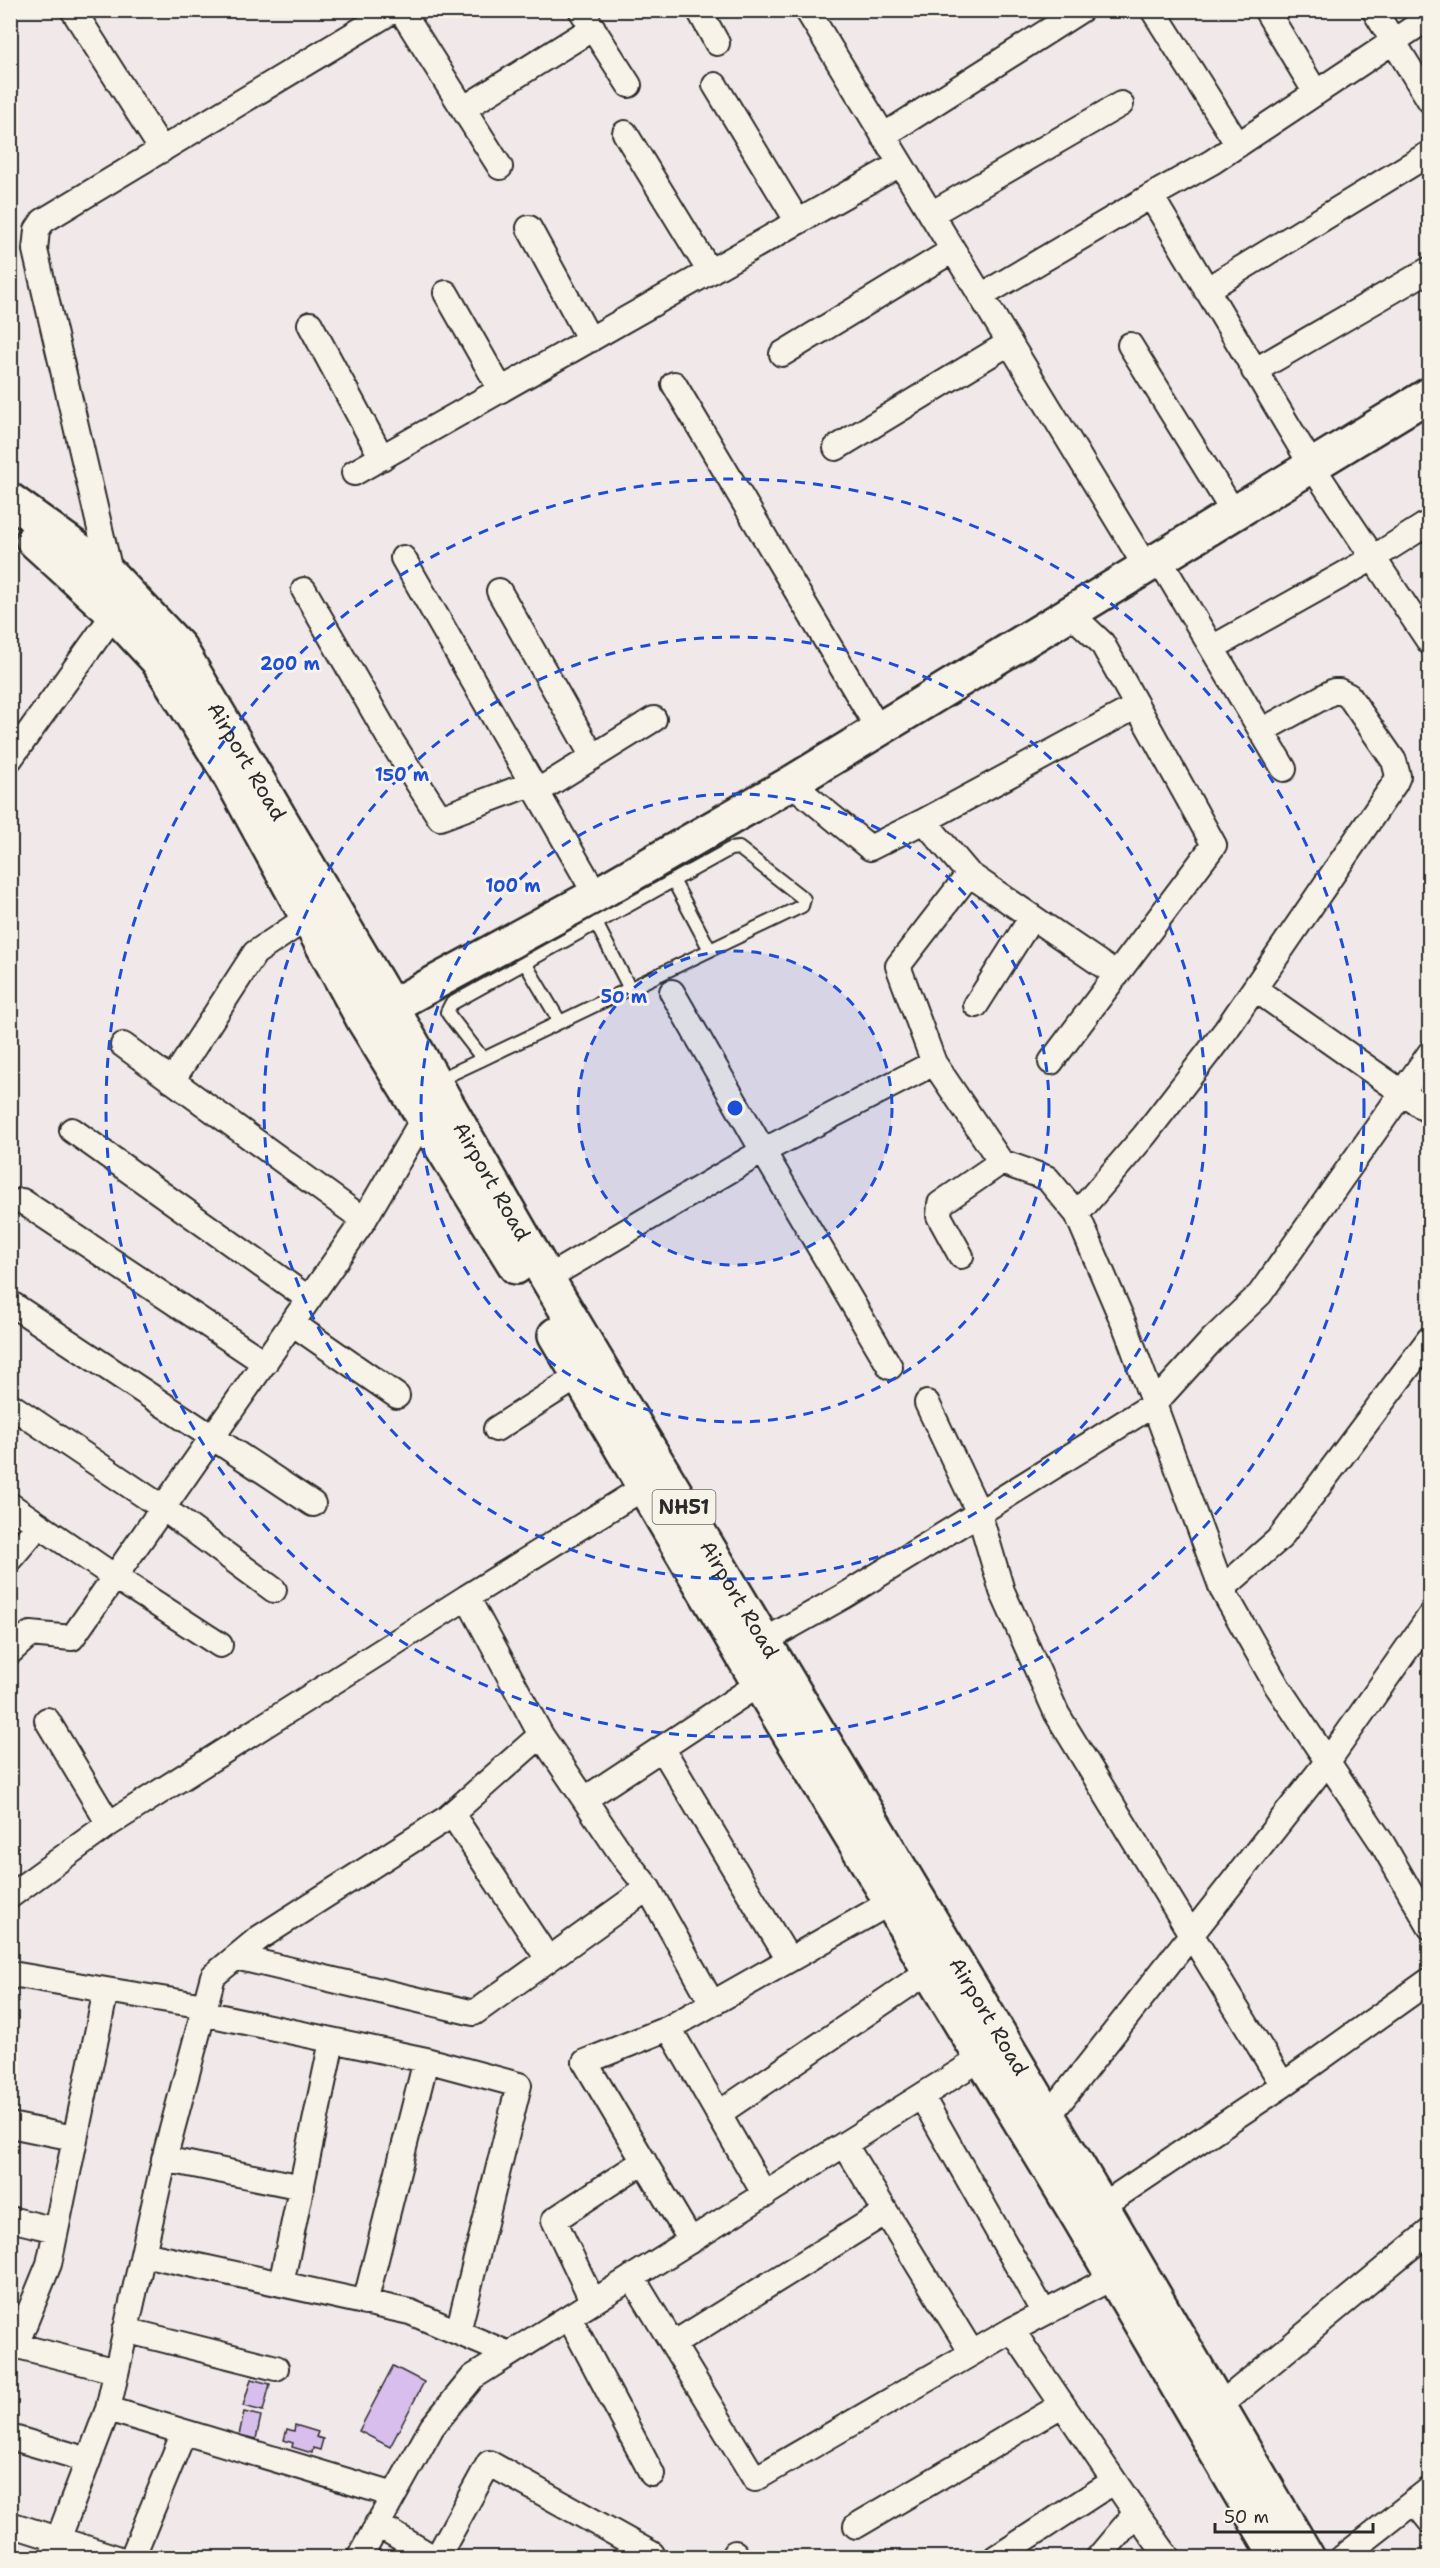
<svg xmlns="http://www.w3.org/2000/svg" width="1440" height="2568" font-family="'Shantell Sans',sans-serif">
<style>
.building{fill:#d8beed;stroke:#2b2b2b;stroke-width:1.5}
.lines{fill:none;stroke-linecap:round;stroke-linejoin:round}
.lane-casing{stroke:#2b2b2b;stroke-width:16}
.street-casing{stroke:#2b2b2b;stroke-width:28}
.secondary-casing{stroke:#2b2b2b;stroke-width:38}
.highway-casing{stroke:#2b2b2b;stroke-width:38}
.lane{stroke:#f7f3e8;stroke-width:12}
.street{stroke:#f7f3e8;stroke-width:24}
.secondary{stroke:#f7f3e8;stroke-width:33}
.highway{stroke:#f7f3e8;stroke-width:33}
.ring{fill:none;stroke:#1d4ed8;stroke-width:3;stroke-dasharray:10 8}
.labels{text-anchor:middle;stroke-width:6;stroke-linejoin:round;paint-order:stroke}
.shield{fill:#f7f3e8;stroke:#686764;stroke-width:1.5}
.shield-label{font-size:20px;font-weight:bold;fill:#2b2b2b}
.street-label{font-size:21px;fill:#2b2b2b;stroke:#f7f3e8}
.centre{fill:#1d4ed8;stroke:#f7f3e8;stroke-width:3}
.ring-label{font-size:18px;text-anchor:middle;font-weight:bold;fill:#1d4ed8;stroke:#f7f3e8;stroke-width:6;stroke-linejoin:round;paint-order:stroke}
</style>
<rect width="100%" height="100%" fill="#f1e8e9"/>
<filter id="ink" filterUnits="userSpaceOnUse"><feTurbulence type="fractalNoise" baseFrequency=".0167" numOctaves="2"/><feDisplacementMap in="SourceGraphic" scale="12" xChannelSelector="R" yChannelSelector="G"/><feConvolveMatrix kernelMatrix="1 2 1 2 8 2 1 2 1" color-interpolation-filters="sRGB"/></filter>
<g filter="url(#ink)">
<!-- building -->
<path class="building" d="M 393,2366 L 424,2382 L 390,2447 L 359,2431 Z
M 251,2379 L 270,2384 L 263,2411 L 243,2406 Z
M 244,2412 L 261,2416 L 256,2439 L 239,2435 Z
M 295,2425 L 318,2432 L 316,2437 L 323,2439 L 320,2450 L 313,2448 L 312,2453 L 292,2447 L 293,2443 L 284,2440 L 287,2429 L 294,2431 Z"/>
<g class="lines">
<!-- lane casing -->
<g class="lane-casing">
<path id="lane" d="M 673,880 L 710,950
M 596,923 L 630,989
M 525,963 L 560,1022
M 436,1081 L 483,1059 L 802,906 L 804,899 L 739,848 L 730,849 L 451,1004 L 447,1012 L 449,1015 L 483,1059"/>
</g>
<!-- street casing -->
<g class="street-casing">
<path id="street" d="M 73,10 L 162,150
M 401,10 L 500,167
M 581,10 L 629,85
M 699,10 L 717,43
M 807,10 L 1146,567
M 1153,10 L 1238,145
M 1266,10 L 1316,93
M 1374,10 L 1430,101
M 1430,17 L 1212,162 L 1151,196 L 1312,466 L 1430,643
M 715,85 L 798,222
M 463,109 L 593,28
M 625,133 L 710,272
M 883,136 L 1081,10
M 931,214 L 1121,104
M 529,228 L 590,340
M 1206,290 L 1430,153
M 446,293 L 501,390
M 981,296 L 1151,196
M 310,324 L 382,458
M 1130,345 L 1234,513
M 782,354 L 953,250
M 1254,371 L 1430,269
M 674,384 L 879,730
M 836,448 L 1009,343
M 354,473 L 900,164
M 403,558 L 596,895
M 1159,559 L 1284,769
M 304,590 L 388,736 L 440,818 L 533,783
M 499,591 L 593,757
M 1212,648 L 1373,558 L 1430,522
M 1261,731 L 1334,691 L 1339,691 L 1349,696 L 1394,761 L 1398,776 L 1395,783 L 1226,1030 L 1144,1136 L 1077,1214 L 1127,1331 L 1222,1589 L 1277,1686 L 1382,1843 L 1430,1927
M 10,759 L 114,614 L 111,576 L 35,250 L 37,230 L 43,221 L 394,10
M 791,783 L 870,848 L 924,821 L 969,874 L 898,966 L 934,1063
M 538,791 L 654,719
M 924,821 L 1137,706
M 969,874 L 1117,975
M 1255,989 L 1430,1112
M 672,992 L 763,1151 L 934,1063 L 1001,1162 L 1047,1178 L 1077,1214
M 976,1005 L 1032,917
M 123,1045 L 364,1220
M 1051,1062 L 1214,845 L 1102,643 L 1070,613
M 172,1081 L 255,953 L 307,918
M 72,1130 L 309,1299
M 22,1201 L 265,1363
M 961,1256 L 939,1216 L 940,1204 L 1001,1162
M 547,1278 L 763,1151 L 890,1367
M 10,1303 L 313,1504
M 292,1323 L 397,1396
M 927,1403 L 979,1513 L 1154,1404 L 1213,1339 L 1260,1294 L 1430,1053
M 10,1405 L 163,1508 L 274,1590
M 496,1429 L 579,1376
M 10,1505 L 115,1577 L 220,1645
M 10,1559 L 39,1525
M 1222,1589 L 1280,1538 L 1430,1338
M 764,1641 L 844,1596 L 979,1513 L 1002,1591 L 1057,1714 L 1283,2085
M 10,1652 L 30,1634 L 72,1638 L 364,1220 L 424,1117
M 47,1720 L 109,1824
M 541,1735 L 624,1858 L 648,1888 L 712,2003
M 662,1748 L 789,1960
M 585,1799 L 759,1684
M 452,1814 L 548,1959
M 10,1896 L 109,1824 L 467,1597
M 236,1957 L 474,2013 L 648,1888
M 10,1978 L 12,1974 L 106,1990
M 203,2013 L 426,2060 L 519,2085 L 458,2332
M 669,2028 L 585,2062 L 691,2241
M 922,2097 L 1044,2313
M 718,2114 L 929,1971
M 1047,2118 L 1331,1757 L 1430,1616
M 10,2125 L 74,2138
M 845,2145 L 972,2353
M 164,2159 L 302,2187
M 765,2195 L 669,2028 L 891,1902
M 1102,2206 L 1283,2085 L 1430,1980
M 10,2219 L 56,2230
M 143,2254 L 410,2312 L 509,2354
M 632,2277 L 755,2479 L 1012,2330
M 1113,2277 L 1012,2330 L 1136,2513
M 281,2284 L 332,2041
M 593,2302 L 554,2220 L 644,2161
M 365,2303 L 426,2060
M 569,2317 L 652,2474
M 125,2330 L 276,2368
M 10,2344 L 116,2371
M 673,2344 L 886,2212
M 16,2345 L 49,2264 L 106,1990 L 205,2006
M 108,2409 L 166,2152 L 213,1976 L 259,1938 L 447,1818 L 541,1735 L 467,1597 L 643,1488
M 1208,2415 L 1430,2231
M 10,2437 L 88,2460
M 1414,2501 L 1430,2521
M 10,2524 L 117,2558
M 377,2524 L 434,2558
M 856,2526 L 1062,2405
M 51,2558 L 108,2409 L 394,2495
M 132,2558 L 184,2432
M 359,2558 L 432,2427 L 473,2377 L 982,2058
M 437,2558 L 489,2463 L 652,2554
M 732,2558 L 735,2553
M 996,2558 L 1114,2481
M 1098,2558 L 1136,2513 L 1168,2558
M 1342,2558 L 1430,2489"/>
</g>
<!-- secondary casing -->
<g class="secondary-casing">
<path id="secondary" d="M 366,1020 L 596,895 L 791,783 L 1430,394"/>
</g>
<!-- highway casing -->
<g class="highway-casing">
<g id="highway">
<path id="s1" d="M 10,500 L 104,568 L 179,647 L 391,1006 L 547,1278 L 1102,2206 L 1308,2558"/>
<path d="M 33,540 L 114,614 L 157,660 L 226,769 L 364,1021 L 516,1267"/>
<path d="M 555,1335 L 759,1684 L 891,1902 L 929,1971 L 1080,2220 L 1278,2558"/>
</g>
</g>
<!-- lane -->
<use href="#lane" class="lane"/>
<!-- street -->
<use href="#street" class="street"/>
<!-- secondary -->
<use href="#secondary" class="secondary"/>
<!-- highway -->
<use href="#highway" class="highway"/>
</g>
</g>
<!-- distance rings -->
<circle cx="735" cy="1108" r="157" fill="#1d4ed8" fill-opacity=".12"/>
<g class="ring">
<circle cx="735" cy="1108" r="157"/>
<circle cx="735" cy="1108" r="314"/>
<circle cx="735" cy="1108" r="471"/>
<circle cx="735" cy="1108" r="629"/>
</g>
<g class="labels">
<!-- shield labels -->
<rect class="shield" x="652.5" y="1490" width="63" height="34" rx="4.5"/>
<g class="shield-label">
<text x="684" y="1514">NH51</text>
</g>
<!-- street labels -->
<g class="street-label">
<text dy="7" stroke="none"><textPath href="#s1" startOffset="358">Airport Road</textPath></text>
<text dy="7" stroke="none"><textPath href="#s1" startOffset="844">Airport Road</textPath></text>
<text dy="7" stroke="none"><textPath href="#s1" startOffset="1330">Airport Road</textPath></text>
<text dy="7" stroke="none"><textPath href="#s1" startOffset="1816">Airport Road</textPath></text>
</g>
</g>
<circle cx="735" cy="1108" r="9" class="centre"/>
<g class="ring-label">
<text x="290" y="670">200 m</text>
<text x="402" y="781">150 m</text>
<text x="513" y="892">100 m</text>
<text x="624" y="1003">50 m</text>
</g>
<!-- margin -->
<rect width="1440" height="2568" fill="none" stroke="#f7f3e8" stroke-width="36"/>
<rect x="18" y="18" width="1404" height="2532" fill="none" stroke="#2b2b2b" stroke-width="2" filter="url(#ink)"/>
<!-- scale -->
<path d="M1215 2523v9h158v-9" fill="none" stroke="#2b2b2b" stroke-width="3"/>
<text x="1224" y="2523" font-size="18" fill="#2b2b2b" stroke="#f7f3e8" stroke-width="4.5" paint-order="stroke">50 m</text>
</svg>
